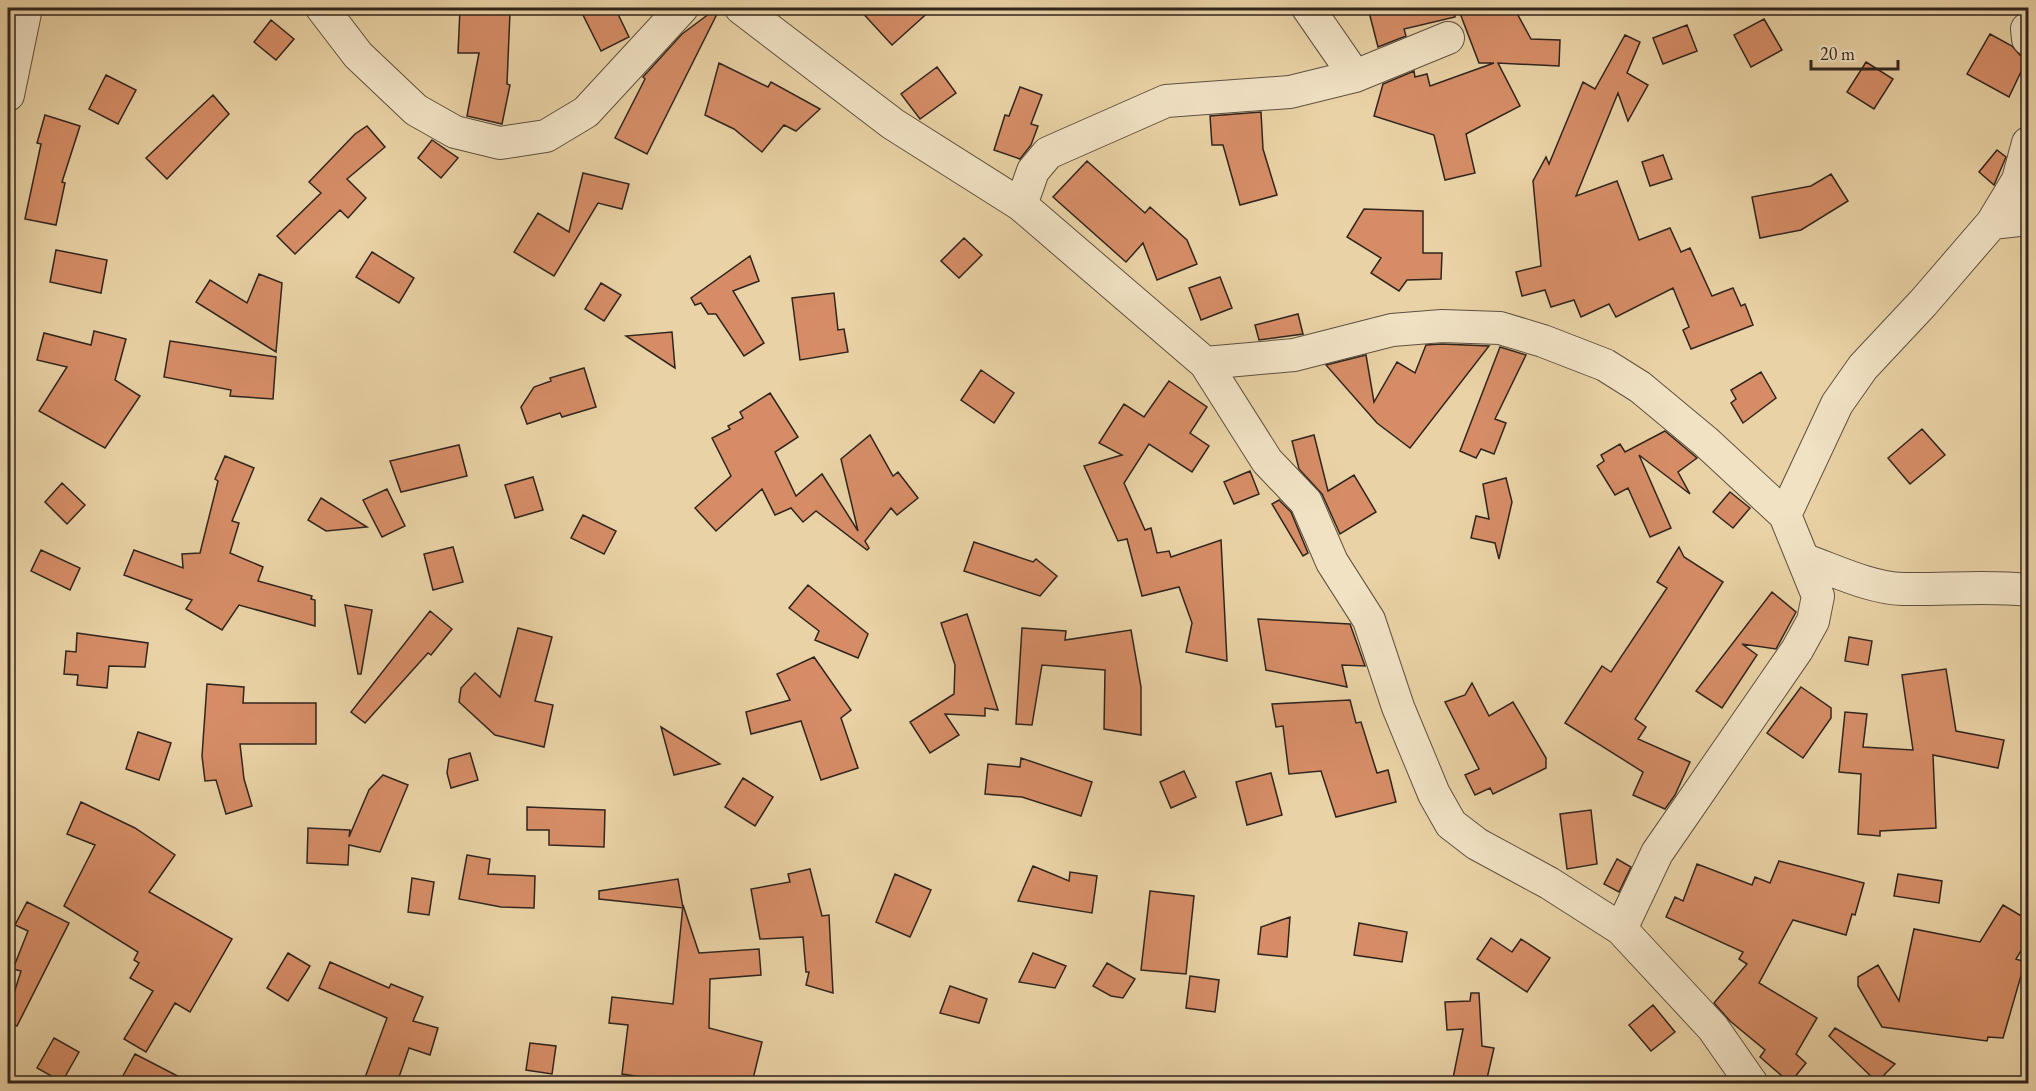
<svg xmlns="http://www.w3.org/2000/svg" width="2036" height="1091" font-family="'EB Garamond',serif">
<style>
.building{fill:#d68d66;stroke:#30251e;stroke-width:1.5}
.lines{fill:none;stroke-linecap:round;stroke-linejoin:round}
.minor-casing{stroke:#5e5040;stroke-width:34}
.minor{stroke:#f1e2c4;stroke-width:32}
</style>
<rect width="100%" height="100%" fill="#e9d2a5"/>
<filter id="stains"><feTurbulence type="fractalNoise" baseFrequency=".00333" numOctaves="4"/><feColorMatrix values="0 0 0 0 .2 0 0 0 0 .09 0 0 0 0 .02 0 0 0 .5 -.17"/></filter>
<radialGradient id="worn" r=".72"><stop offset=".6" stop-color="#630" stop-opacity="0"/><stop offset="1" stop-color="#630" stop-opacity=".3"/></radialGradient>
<!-- building -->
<path class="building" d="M 599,8 L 615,8 L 629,37 L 601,51 L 583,15 Z
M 717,8 L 720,8 L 647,154 L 615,138 L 645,79 L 643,77 L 682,34 Z
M 858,8 L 933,8 L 892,45 Z
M 1389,8 L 1454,8 L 1455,17 L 1404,29 L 1406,36 L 1378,47 L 1369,12 Z
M 1458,8 L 1514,8 L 1531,39 L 1560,40 L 1559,66 L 1498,63 L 1520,106 L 1466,134 L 1475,173 L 1445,180 L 1434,135 L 1374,116 L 1383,84 L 1414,71 L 1415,77 L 1427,74 L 1430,86 L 1494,63 L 1479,63 Z
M 460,9 L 510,12 L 507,84 L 510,85 L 502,124 L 467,116 L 479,53 L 458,53 Z
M 1764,19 L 1782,50 L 1751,67 L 1734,35 Z
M 271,20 L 294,39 L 276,60 L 254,42 Z
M 1687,25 L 1697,51 L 1663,64 L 1653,38 Z
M 1990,34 L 2012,46 L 2020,55 L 2028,57 L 2009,97 L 1967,74 Z
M 1625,35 L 1640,42 L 1627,73 L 1648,85 L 1628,121 L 1618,93 L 1576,196 L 1617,181 L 1639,240 L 1670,228 L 1681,252 L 1690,248 L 1712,296 L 1733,288 L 1741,306 L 1745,304 L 1753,325 L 1691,349 L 1683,330 L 1689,327 L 1673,288 L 1616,317 L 1609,304 L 1581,317 L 1574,300 L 1551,307 L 1545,290 L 1522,296 L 1516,272 L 1541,266 L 1533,181 L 1546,157 L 1549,164 L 1583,82 L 1595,89 Z
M 1866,62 L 1893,79 L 1874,109 L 1847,92 Z
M 719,63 L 768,87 L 771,82 L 820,109 L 796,131 L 784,125 L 762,152 L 734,129 L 705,115 Z
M 937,67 L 956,93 L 920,119 L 901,94 Z
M 106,75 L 136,90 L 118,124 L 89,109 Z
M 1020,87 L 1042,95 L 1031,124 L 1038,126 L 1031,145 L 1020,159 L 994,150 L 1005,115 L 1009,116 Z
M 213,95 L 229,114 L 167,179 L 146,158 Z
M 1261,112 L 1263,149 L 1277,195 L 1240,205 L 1223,145 L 1212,145 L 1210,116 Z
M 45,115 L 80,126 L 62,182 L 65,183 L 56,225 L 25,219 L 41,144 L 37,143 Z
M 367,126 L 385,147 L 347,179 L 366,198 L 348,218 L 340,210 L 295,254 L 277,236 L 321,193 L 309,182 L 355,134 Z
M 432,140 L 458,158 L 441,178 L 418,158 Z
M 1997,150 L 2006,157 L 1994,185 L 1979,172 Z
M 1663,155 L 1672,179 L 1650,186 L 1642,162 Z
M 1087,161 L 1145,213 L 1150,207 L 1187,240 L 1197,264 L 1157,280 L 1143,243 L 1126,262 L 1053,197 Z
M 583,173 L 629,184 L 622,209 L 598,203 L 554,276 L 514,252 L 538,213 L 569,232 Z
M 1831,174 L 1848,201 L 1801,230 L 1760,238 L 1752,197 L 1811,186 Z
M 1364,209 L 1423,211 L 1423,253 L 1442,253 L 1441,279 L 1407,280 L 1399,291 L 1371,273 L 1381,258 L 1347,237 Z
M 964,238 L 982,255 L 959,278 L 941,261 Z
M 56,250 L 107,260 L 101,293 L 50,282 Z
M 372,252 L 414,278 L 399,303 L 356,277 Z
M 750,256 L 759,281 L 733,291 L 764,343 L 744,356 L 716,314 L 708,314 L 701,303 L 695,305 L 691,298 Z
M 259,274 L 282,283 L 276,352 L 196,302 L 210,280 L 247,303 Z
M 1220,277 L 1232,308 L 1201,320 L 1189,288 Z
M 601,283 L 621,295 L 604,321 L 585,309 Z
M 834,293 L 838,330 L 844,329 L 848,352 L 800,360 L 792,298 Z
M 1298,314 L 1303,334 L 1259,340 L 1255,325 Z
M 94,331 L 126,339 L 115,380 L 140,396 L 105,448 L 39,411 L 67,367 L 37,360 L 44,333 L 91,345 Z
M 672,332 L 675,368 L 626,336 Z
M 170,341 L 276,357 L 273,399 L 230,396 L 231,390 L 164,377 Z
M 1442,344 L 1489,346 L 1410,448 L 1377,423 L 1326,365 L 1366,355 L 1374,402 L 1397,362 L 1415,373 L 1426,345 Z
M 1500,347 L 1526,355 L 1495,419 L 1506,423 L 1494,454 L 1481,449 L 1476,458 L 1460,451 Z
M 584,368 L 596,407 L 562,417 L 560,413 L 527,424 L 521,407 L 534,387 L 551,381 L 550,378 Z
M 981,370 L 1014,393 L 994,423 L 961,400 Z
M 1761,372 L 1776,398 L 1743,423 L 1731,403 L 1736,399 L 1731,390 Z
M 1169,381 L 1207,407 L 1190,433 L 1209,446 L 1192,472 L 1149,444 L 1124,483 L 1145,530 L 1151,528 L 1157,553 L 1169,551 L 1171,557 L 1221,540 L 1227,661 L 1186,652 L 1192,623 L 1179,587 L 1142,596 L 1127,539 L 1118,541 L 1084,466 L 1122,455 L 1099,443 L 1124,404 L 1144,417 Z
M 770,393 L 798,437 L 775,452 L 796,496 L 822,474 L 858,531 L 841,459 L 870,435 L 893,476 L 898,472 L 918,498 L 897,515 L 891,508 L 865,541 L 869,548 L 867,550 L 816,511 L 803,522 L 791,508 L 775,515 L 762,489 L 716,531 L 695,508 L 731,476 L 712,438 L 730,429 L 728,426 L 743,418 L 740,412 Z
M 1922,429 L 1945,455 L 1910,484 L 1888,458 Z
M 1665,431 L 1697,458 L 1678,472 L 1690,494 L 1639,455 L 1671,528 L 1650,537 L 1628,488 L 1615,495 L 1597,466 L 1604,461 L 1601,455 L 1620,444 L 1625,452 Z
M 1314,435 L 1328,491 L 1354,475 L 1376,512 L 1340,534 L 1322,494 L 1299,469 L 1292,441 Z
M 459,445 L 467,476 L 401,492 L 390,461 Z
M 225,456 L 254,468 L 232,521 L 239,523 L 230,553 L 263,567 L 258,581 L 312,596 L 311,599 L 315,600 L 315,626 L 239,605 L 222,630 L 186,609 L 192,600 L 124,575 L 134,550 L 183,568 L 182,554 L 200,553 L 218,481 L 215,479 Z
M 1250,471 L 1259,494 L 1234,504 L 1224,482 Z
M 533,477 L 543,510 L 515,518 L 505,485 Z
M 1506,478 L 1512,502 L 1499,559 L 1495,543 L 1471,538 L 1476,516 L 1489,519 L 1483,484 Z
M 62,483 L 85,505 L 67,524 L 45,502 Z
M 387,489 L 405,526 L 382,537 L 363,500 Z
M 1730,492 L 1750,508 L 1733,528 L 1713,512 Z
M 321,498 L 367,527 L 326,531 L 308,520 Z
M 1279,500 L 1291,512 L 1308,553 L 1303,556 L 1272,504 Z
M 583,515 L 616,531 L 604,554 L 571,538 Z
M 974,542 L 1033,562 L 1036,559 L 1057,576 L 1040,596 L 964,571 Z
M 453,547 L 463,582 L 433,590 L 424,554 Z
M 1679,547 L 1684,557 L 1723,582 L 1635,719 L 1646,727 L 1638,739 L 1690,762 L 1675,795 L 1665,809 L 1633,795 L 1643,772 L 1565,723 L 1602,666 L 1611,672 L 1667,588 L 1657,582 Z
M 41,550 L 80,568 L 70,590 L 31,571 Z
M 808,585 L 868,634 L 858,658 L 815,640 L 819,631 L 789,608 Z
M 1772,592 L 1796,612 L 1776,649 L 1742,644 L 1757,655 L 1722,708 L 1696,691 Z
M 345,605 L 372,610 L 361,674 L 358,674 Z
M 430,611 L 452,629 L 431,655 L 428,653 L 365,723 L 351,712 Z
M 967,614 L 998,710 L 985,708 L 985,716 L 945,714 L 959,735 L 930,753 L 910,722 L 954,694 L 955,665 L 941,623 Z
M 1258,619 L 1350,624 L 1365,666 L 1342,665 L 1347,687 L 1266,670 Z
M 518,628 L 552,637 L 535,701 L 553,705 L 544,747 L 495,735 L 459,702 L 461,688 L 475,673 L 500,697 Z
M 1022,628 L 1066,631 L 1065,640 L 1131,630 L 1141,687 L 1141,735 L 1104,729 L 1105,670 L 1042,665 L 1032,725 L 1016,724 Z
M 77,633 L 148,643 L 145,667 L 109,666 L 107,688 L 77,685 L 78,675 L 64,674 L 66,651 L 76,652 Z
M 1849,637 L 1872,641 L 1868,665 L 1845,661 Z
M 814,657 L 851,710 L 841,718 L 858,768 L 821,780 L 801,721 L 751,734 L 746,712 L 790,700 L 777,674 Z
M 1946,669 L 1956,731 L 2004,740 L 1998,768 L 1933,755 L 1936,828 L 1880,831 L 1880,836 L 1858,834 L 1861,774 L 1839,772 L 1845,712 L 1867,714 L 1863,747 L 1913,750 L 1902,675 Z
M 1472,683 L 1489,716 L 1513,702 L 1546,758 L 1546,768 L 1493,794 L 1490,788 L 1475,795 L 1465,775 L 1479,769 L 1445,702 L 1465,695 Z
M 207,684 L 244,687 L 243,703 L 316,703 L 316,744 L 240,744 L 244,779 L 252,806 L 226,814 L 216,780 L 205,781 L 202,756 Z
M 1801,687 L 1831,708 L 1831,718 L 1803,758 L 1767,733 Z
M 1350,700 L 1356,723 L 1361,722 L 1377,773 L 1388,770 L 1396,802 L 1336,817 L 1321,771 L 1289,774 L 1283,726 L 1276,727 L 1272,704 Z
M 661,727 L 720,764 L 674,775 Z
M 138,732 L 171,743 L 159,780 L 126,769 Z
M 470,753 L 478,780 L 451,788 L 447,773 L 449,759 Z
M 1021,758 L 1092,782 L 1081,816 L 1022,797 L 985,794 L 988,764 L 1020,767 Z
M 1184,771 L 1196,797 L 1171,808 L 1160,782 Z
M 1271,773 L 1282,815 L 1247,825 L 1236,782 Z
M 383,775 L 408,785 L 380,852 L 349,845 L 348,865 L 307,863 L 308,828 L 350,830 L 349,837 L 369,790 Z
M 743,778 L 773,797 L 755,826 L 725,807 Z
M 81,802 L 135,828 L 175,855 L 149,892 L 232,939 L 190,1012 L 175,1003 L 146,1052 L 124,1039 L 153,991 L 130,978 L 139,963 L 134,960 L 138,952 L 64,906 L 95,845 L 67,834 Z
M 527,807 L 605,810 L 604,847 L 549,845 L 549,830 L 527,830 Z
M 1591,810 L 1597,864 L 1567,869 L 1560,814 Z
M 467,855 L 490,859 L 488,874 L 535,876 L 534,908 L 501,907 L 459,899 Z
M 1617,859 L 1631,867 L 1619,892 L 1604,884 Z
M 1779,861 L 1864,883 L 1855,915 L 1852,914 L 1846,935 L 1793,920 L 1759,983 L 1817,1018 L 1796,1054 L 1806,1063 L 1790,1083 L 1760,1057 L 1765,1050 L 1730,1021 L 1714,1003 L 1747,964 L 1739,959 L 1743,952 L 1666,917 L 1675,897 L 1683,901 L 1697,864 L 1752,885 L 1755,877 L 1770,883 Z
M 1033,866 L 1069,881 L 1070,872 L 1097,876 L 1092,913 L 1018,901 Z
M 810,869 L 822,916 L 829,915 L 833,993 L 806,985 L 809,972 L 806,972 L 803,937 L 760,939 L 751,889 L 790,882 L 788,874 Z
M 895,874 L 931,890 L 910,937 L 876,922 Z
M 1898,874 L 1942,881 L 1939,903 L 1894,896 Z
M 412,878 L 434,882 L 429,915 L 408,912 Z
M 678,879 L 683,908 L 599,899 L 599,891 Z
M 1150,891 L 1194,896 L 1186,974 L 1141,970 Z
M 27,902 L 69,923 L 17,1026 L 8,1022 L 8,1012 L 21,971 L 13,969 L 28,931 L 15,925 Z
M 683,905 L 699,953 L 759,949 L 761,975 L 710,979 L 709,1028 L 762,1042 L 752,1083 L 662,1083 L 663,1080 L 622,1074 L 628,1025 L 609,1023 L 612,997 L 673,1004 Z
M 2003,905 L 2028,920 L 2028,939 L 2016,959 L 2025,962 L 2003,1038 L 1988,1037 L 1987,1041 L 1882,1027 L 1858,986 L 1858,977 L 1878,965 L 1899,1001 L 1914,929 L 1980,942 Z
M 1290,917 L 1287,957 L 1258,954 L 1261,927 Z
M 1359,923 L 1407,932 L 1402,962 L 1354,955 Z
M 1491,938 L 1512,952 L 1521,939 L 1550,958 L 1527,992 L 1477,959 Z
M 288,953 L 310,966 L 288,1001 L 267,988 Z
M 1033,953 L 1066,966 L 1055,988 L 1019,982 Z
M 330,962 L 389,988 L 391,984 L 423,997 L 413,1021 L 438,1028 L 430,1055 L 409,1048 L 397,1083 L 363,1083 L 387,1018 L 319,988 Z
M 1107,963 L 1135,979 L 1123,998 L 1111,996 L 1093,986 Z
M 1190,976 L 1219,980 L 1215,1012 L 1186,1008 Z
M 950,986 L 987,999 L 979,1023 L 940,1013 Z
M 1471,993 L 1479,993 L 1482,1046 L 1494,1048 L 1486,1083 L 1452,1083 L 1463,1029 L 1447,1030 L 1445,1002 L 1470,1001 Z
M 1653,1005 L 1675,1032 L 1651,1051 L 1629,1025 Z
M 1835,1028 L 1895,1064 L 1877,1082 L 1829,1036 Z
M 54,1038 L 79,1052 L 62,1082 L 37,1068 Z
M 530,1043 L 556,1046 L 552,1074 L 526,1070 Z
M 135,1054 L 191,1083 L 119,1083 Z"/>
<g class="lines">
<!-- minor casing -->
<g class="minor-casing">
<path id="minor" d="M 322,8 L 358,55 L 416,110 L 455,132 L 500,143 L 546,136 L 586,112 L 682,8
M 741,8 L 893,124 L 1021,205 L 1205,363 L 1267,461 L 1306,502 L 1332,562 L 1369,620 L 1398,707 L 1434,794 L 1451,824 L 1477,844 L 1549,883 L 1621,929 L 1713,1028 L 1752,1084
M 1308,8 L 1355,76
M 2027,29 L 2028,39
M 8,95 L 26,8
M 1021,205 L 1033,171 L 1048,153 L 1166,101 L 1290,92 L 1355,76 L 1448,38
M 1992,223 L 2028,219
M 1205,363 L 1294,355 L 1392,330 L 1442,326 L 1500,328 L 1543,341 L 1605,365 L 1640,387 L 1705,441 L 1785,515 L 1818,596 L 1813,621 L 1797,650 L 1657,853 L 1621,929
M 1785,515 L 1837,404 L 1863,367 L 1923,303 L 1992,223 L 2018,180 L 2028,143
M 1805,560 C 1836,571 1870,588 1903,589 C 1945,590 1986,585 2028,590"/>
</g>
<!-- minor -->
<use href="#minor" class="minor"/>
</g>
<!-- margin -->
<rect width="2036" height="1091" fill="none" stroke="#e9d2a5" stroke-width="30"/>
<rect x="9" y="9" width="2018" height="1073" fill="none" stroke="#30251e" stroke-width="3"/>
<rect x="15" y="15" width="2006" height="1061" fill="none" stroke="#30251e" stroke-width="1.5"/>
<!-- scale -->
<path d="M1811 60v9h87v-9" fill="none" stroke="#30251e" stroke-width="3"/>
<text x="1820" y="60" font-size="18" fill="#30251e" stroke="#f1e2c4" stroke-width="4.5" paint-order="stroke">20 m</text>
<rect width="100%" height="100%" filter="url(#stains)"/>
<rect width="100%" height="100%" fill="url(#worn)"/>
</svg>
